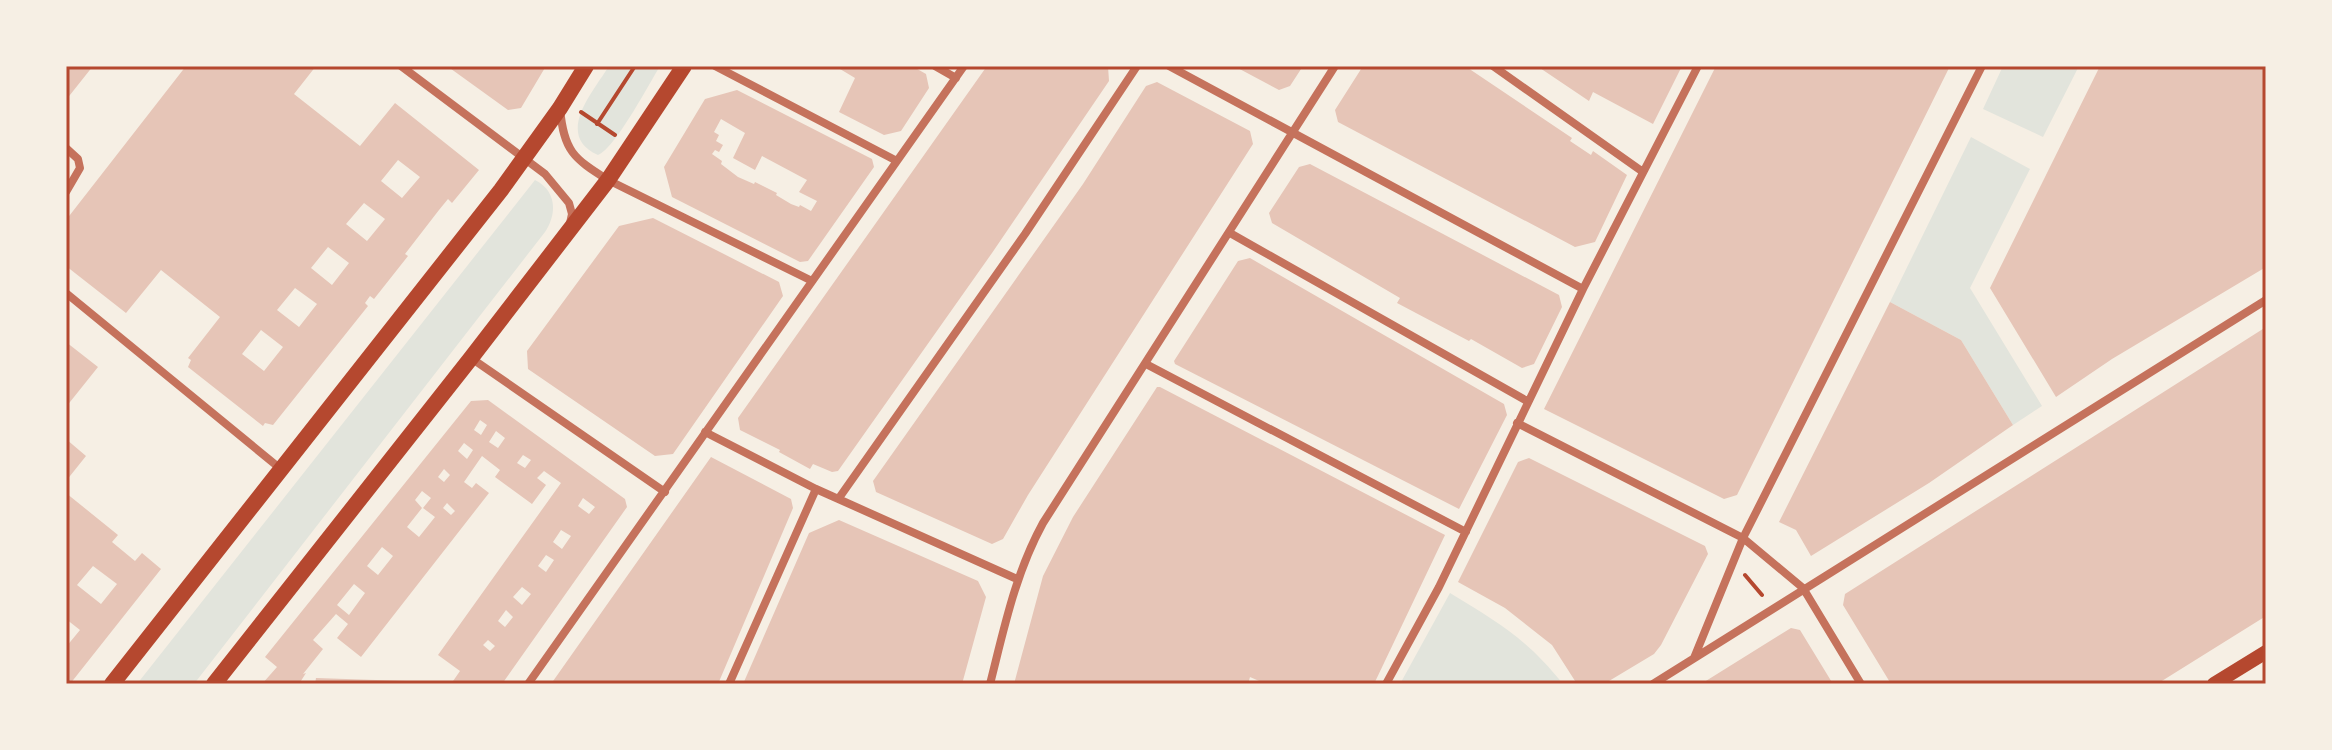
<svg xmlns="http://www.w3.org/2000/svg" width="2332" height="750" font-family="Barlow,sans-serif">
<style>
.green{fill:#e2e4dc}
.building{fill:#e6c5b7;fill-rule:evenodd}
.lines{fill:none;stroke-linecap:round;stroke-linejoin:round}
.path{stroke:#b5482f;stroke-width:4}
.minor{stroke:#c5725c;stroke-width:8}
.secondary{stroke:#b5482f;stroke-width:14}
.primary{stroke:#b5482f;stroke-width:16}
.neatline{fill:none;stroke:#b5482f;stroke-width:3}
</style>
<rect width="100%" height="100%" fill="#f6efe4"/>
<!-- green -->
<path class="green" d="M 609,66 L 660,66 C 649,84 615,149 598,155 C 554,135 593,92 609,66 Z
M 2003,66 L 2079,66 L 2043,137 L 1983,109 Z
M 1971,137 L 2030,169 L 1970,288 L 2042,406 L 2013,425 L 1961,340 L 1890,302 Z
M 535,180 C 557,191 557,214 545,232 L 194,684 L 137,684 Z
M 1450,593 C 1499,623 1526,638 1563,684 L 1400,684 Z"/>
<!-- building -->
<path class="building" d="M 66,66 L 93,66 L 66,100 Z
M 186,66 L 316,66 L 294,94 L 360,146 L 395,103 L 479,170 L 452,203 L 448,199 L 439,210 L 405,254 L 408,256 L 374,299 L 370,296 L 365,303 L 368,306 L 273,425 L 265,423 L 263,426 L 188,367 L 191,360 L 188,358 L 220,317 L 161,270 L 126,313 L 66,266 L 66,220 ZM 398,160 L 420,177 L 402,198 L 381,181 ZM 364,203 L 385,219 L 367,241 L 346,224 ZM 328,247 L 349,263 L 332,285 L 311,268 ZM 295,288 L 317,304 L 299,327 L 277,310 ZM 261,330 L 283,347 L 264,371 L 242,354 Z
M 447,66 L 546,66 L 521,108 L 508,110 Z
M 841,66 L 912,66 L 926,74 L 929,88 L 901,131 L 884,135 L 839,112 L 855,78 L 840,69 Z
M 987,66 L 1108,66 L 1109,81 L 992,253 L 838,471 L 832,472 L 813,464 L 810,469 L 779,452 L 780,450 L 740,430 L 738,418 Z
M 1234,66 L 1303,66 L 1290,86 L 1279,90 Z
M 1363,66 L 1465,66 L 1572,138 L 1570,141 L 1591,155 L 1593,151 L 1627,175 L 1595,242 L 1575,247 L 1338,122 L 1335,110 Z
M 1537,66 L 1682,66 L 1653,124 L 1593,92 L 1589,101 Z
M 1716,66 L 1950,66 L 1737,495 L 1724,499 L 1544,409 Z
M 2100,66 L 2266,66 L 2266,267 L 2112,359 L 2056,397 L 1990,288 Z
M 1157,82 L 1250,131 L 1253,144 L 1028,495 L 1003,539 L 992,544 L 876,492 L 873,481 L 1083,184 L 1146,86 Z
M 737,90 L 872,159 L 874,167 L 808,261 L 800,262 L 672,197 L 664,167 L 705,99 ZM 721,119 L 745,133 L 733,158 L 755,170 L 762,156 L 807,180 L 799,192 L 817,201 L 811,211 L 800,205 L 799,207 L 791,204 L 776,195 L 777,193 L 755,182 L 754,184 L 738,177 L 721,164 L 722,161 L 712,154 L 715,150 L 719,152 L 723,145 L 716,141 L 719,135 L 714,132 Z
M 1310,164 L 1559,295 L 1562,307 L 1534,364 L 1522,368 L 1471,339 L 1469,341 L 1397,303 L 1400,298 L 1272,223 L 1269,213 L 1299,167 Z
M 653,218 L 779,282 L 783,296 L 673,454 L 655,456 L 528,369 L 527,351 L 619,226 Z
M 1250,258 L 1504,404 L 1507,415 L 1459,509 L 1175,364 L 1174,361 L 1238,261 Z
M 1890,302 L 1961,340 L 2013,425 L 1929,483 L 1811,556 L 1796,530 L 1779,522 Z
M 2266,327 L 2266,616 L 2157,684 L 1891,684 L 1843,605 L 1845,594 Z
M 66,342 L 98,367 L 66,407 Z
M 1157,387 L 1160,387 L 1445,535 L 1374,684 L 1266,684 L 1250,677 L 1248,684 L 1014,684 L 1043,576 L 1073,517 Z
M 488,400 L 625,499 L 627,507 L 502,684 L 451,684 L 460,671 L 438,655 L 561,483 L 544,471 L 537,478 L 546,485 L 532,504 L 495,477 L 500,470 L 482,456 L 464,482 L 472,488 L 476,483 L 489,493 L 361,657 L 337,638 L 348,624 L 336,614 L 313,640 L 323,649 L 303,674 L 306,673 L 299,684 L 262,684 L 277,667 L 265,657 L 471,401 ZM 480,420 L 487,425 L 481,435 L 474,430 ZM 496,431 L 505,438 L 498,448 L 489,442 ZM 464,443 L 473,450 L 467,459 L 458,451 ZM 523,455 L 531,460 L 525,468 L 517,463 ZM 444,469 L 450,475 L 444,482 L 438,477 ZM 422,491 L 431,498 L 423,508 L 435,517 L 419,537 L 407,527 L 422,508 L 415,500 ZM 583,498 L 595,507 L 589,514 L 578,506 ZM 447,503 L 455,511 L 451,515 L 443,508 ZM 561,530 L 571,536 L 562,549 L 553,542 ZM 382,547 L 393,556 L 378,575 L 367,566 ZM 546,555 L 554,560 L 546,572 L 538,566 ZM 354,584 L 365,593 L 349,615 L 337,605 ZM 522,587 L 531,594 L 522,605 L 513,597 ZM 506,610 L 513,617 L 505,627 L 498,621 ZM 488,640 L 495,646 L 490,651 L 483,645 Z
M 66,439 L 86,456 L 66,481 Z
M 711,457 L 791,499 L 793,508 L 718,684 L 551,684 Z
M 1529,458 L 1705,546 L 1708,554 L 1661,645 L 1654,654 L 1604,684 L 1577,684 L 1552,645 L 1505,608 L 1458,582 L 1518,462 Z
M 66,493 L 118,535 L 112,542 L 135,561 L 142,553 L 161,569 L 70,684 L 66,684 L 66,647 L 80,630 L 66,619 ZM 93,566 L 117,584 L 101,604 L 77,585 Z
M 839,520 L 978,581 L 986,597 L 962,684 L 743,684 L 809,533 Z
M 1791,628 L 1800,630 L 1833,684 L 1701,684 Z
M 316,678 L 406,681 L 406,684 L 315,684 Z"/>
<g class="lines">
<!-- path -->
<path class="path" d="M 581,112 L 615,135
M 597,124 L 635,66
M 1745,575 L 1762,595"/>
<!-- minor -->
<path class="minor" d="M 401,66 L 545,174 L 569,203 L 572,214 L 570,223
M 715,66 L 895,160
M 935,66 L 956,78
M 1169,66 L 1583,289
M 1493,66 L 1643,172
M 560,109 C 564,151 573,158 608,180 L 810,280
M 66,148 L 78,159 L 80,168 L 66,192
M 1230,233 L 1527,401
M 66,293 L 282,470
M 471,358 L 665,492
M 1146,364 L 1466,532
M 1517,423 L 1743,538 L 1803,588 L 1861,684
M 705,432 L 816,489 L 1017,579
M 839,498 L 1025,234 L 1137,66
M 1694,658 L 1743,538 L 1982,66
M 528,684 L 964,66
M 729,684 L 816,489
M 990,684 C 1004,629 1015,574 1043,523 L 1335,66
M 1386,684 L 1439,587 L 1583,289 L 1698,66
M 1653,684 L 2266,300"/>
<!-- secondary -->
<path class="secondary" d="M 2214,684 L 2266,652"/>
<!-- primary -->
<path class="primary" d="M 112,684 L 501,190 L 560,108 L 586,66
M 214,684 L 471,358 L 608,180 L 684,66"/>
</g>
<!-- border -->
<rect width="2332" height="750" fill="none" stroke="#f6efe4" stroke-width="136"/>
<rect x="68" y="68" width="2196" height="614" class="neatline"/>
</svg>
